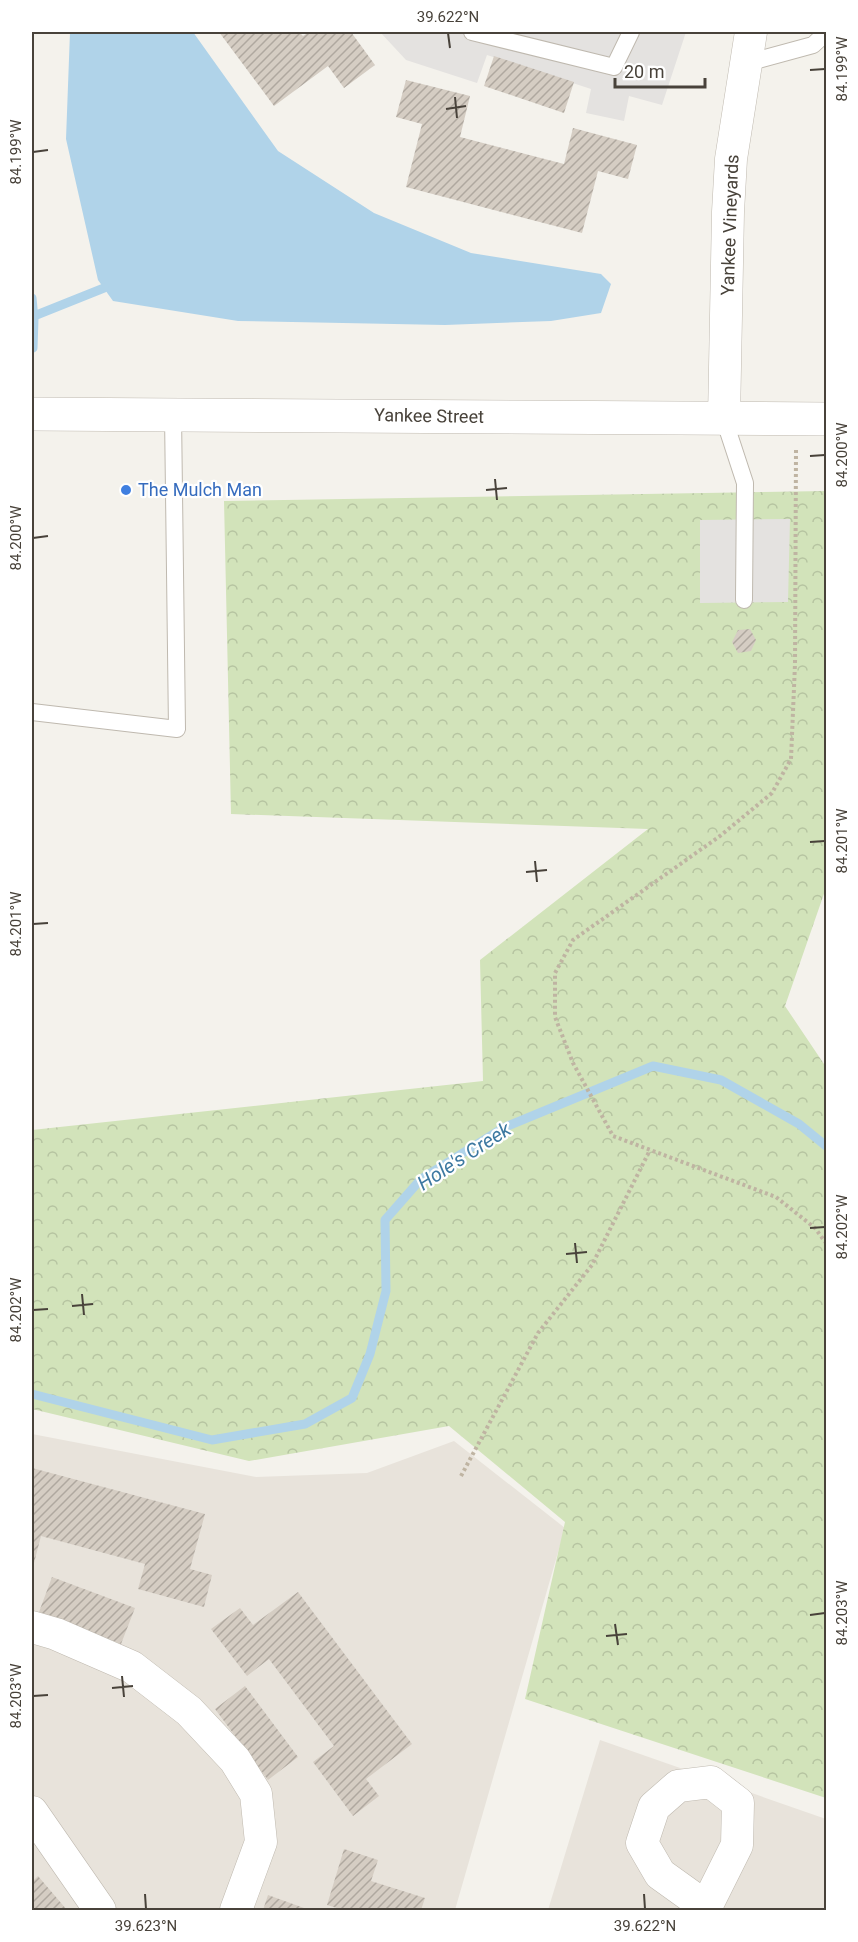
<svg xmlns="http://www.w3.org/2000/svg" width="858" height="1942" font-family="Roboto,sans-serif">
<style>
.residential{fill:#e8e3db}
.forest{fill:url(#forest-crowns)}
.parking{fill:#e4e2e0}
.water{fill:#b0d3e9}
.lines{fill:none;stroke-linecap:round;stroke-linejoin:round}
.stream{stroke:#b0d3e9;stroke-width:9}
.building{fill:url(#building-hatch)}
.service-casing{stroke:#bfb9af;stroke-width:18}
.minor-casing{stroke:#bfb9af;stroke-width:33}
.tertiary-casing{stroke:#bfb9af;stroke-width:34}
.path{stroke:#bfb4a2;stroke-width:4;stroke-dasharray:3 3;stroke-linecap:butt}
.service{stroke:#fff;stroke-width:16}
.minor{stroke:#fff;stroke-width:32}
.tertiary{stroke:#fff;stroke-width:33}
.ticks{fill:none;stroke:#48423a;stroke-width:2}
.shop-dot{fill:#3f7fe0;stroke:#fff;stroke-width:2}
.labels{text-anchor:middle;stroke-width:4.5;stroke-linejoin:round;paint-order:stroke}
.street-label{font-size:18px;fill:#48423a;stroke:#fff}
.shop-label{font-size:18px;fill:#366cbe;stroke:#fff;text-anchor:start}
.water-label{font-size:20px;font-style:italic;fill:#3d79a1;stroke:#fff}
.neatline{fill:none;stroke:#48423a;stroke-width:2}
.ticks-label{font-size:15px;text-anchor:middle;fill:#48423a}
</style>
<defs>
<pattern id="forest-crowns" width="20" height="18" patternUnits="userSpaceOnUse" patternTransform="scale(1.5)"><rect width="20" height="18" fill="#d2e3ba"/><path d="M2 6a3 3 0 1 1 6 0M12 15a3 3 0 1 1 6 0" fill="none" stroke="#b6c4a1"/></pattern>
<pattern id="building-hatch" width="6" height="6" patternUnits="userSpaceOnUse" patternTransform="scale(1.5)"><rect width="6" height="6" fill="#d5cdc3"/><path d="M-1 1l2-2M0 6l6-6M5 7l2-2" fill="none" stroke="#afa89f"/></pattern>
</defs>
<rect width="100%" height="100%" fill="#f4f2ec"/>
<!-- residential -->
<path class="residential" d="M 32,1434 L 256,1477 L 367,1473 L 454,1441 L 565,1528 L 455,1910 L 32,1910 Z
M 600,1740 L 826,1819 L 826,1910 L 548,1910 Z"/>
<!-- forest -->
<path class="forest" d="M 826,491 L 826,888 L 785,1006 L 826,1067 L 826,1798 L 525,1699 L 565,1522 L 449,1426 L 249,1461 L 32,1409 L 32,1130 L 483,1081 L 480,960 L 648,829 L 231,814 L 224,501 Z"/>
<!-- parking -->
<path class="parking" d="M 380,32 L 686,32 L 662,105 L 629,96 L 624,121 L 586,113 L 591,89 L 487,55 L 477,83 L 406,60 Z
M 790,519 L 788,602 L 700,603 L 700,520 Z"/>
<!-- water -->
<path class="water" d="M 70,32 L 193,32 L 278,151 L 374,213 L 471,253 L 601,274 L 611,284 L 601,313 L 551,321 L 445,325 L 238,321 L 113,301 L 98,280 L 66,139 Z"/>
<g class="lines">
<!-- stream -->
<path class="stream" d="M 32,298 L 34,319 L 33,348
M 34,316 L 104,288
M 32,1394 L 212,1440 L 305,1424 L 352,1398 L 370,1354 L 386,1291 L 385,1220 L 421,1179 L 503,1128 L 653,1066 L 721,1080 L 799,1124 L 826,1146"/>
</g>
<!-- building -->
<path class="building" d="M 219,32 L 299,32 L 303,36 L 309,32 L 351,32 L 375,65 L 344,88 L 328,66 L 274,106 Z
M 494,56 L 574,82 L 564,113 L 484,86 Z
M 406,80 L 470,96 L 460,137 L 564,164 L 573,128 L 637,145 L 628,179 L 598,171 L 582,233 L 406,187 L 422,124 L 396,117 Z
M 750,629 L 756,640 L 751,651 L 738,653 L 732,642 L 738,630 Z
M 32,1468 L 205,1514 L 190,1569 L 212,1575 L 204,1607 L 138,1589 L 145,1564 L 41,1536 L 34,1563 L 32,1562 Z
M 52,1577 L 135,1608 L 121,1644 L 39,1612 Z
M 298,1592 L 412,1744 L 366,1779 L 379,1796 L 353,1816 L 313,1762 L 334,1746 L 269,1659 L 247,1676 L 211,1629 L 240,1608 L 253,1625 Z
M 245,1686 L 298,1757 L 268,1780 L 215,1709 Z
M 344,1849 L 378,1860 L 371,1881 L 425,1898 L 421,1910 L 343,1910 L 327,1905 Z
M 38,1876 L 67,1910 L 32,1910 L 32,1882 Z
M 268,1895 L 304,1908 L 303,1910 L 263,1910 Z"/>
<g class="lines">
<!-- service casing -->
<g class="service-casing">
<path id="service" d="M 472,32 L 614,67 L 631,32
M 747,63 L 813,45 L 826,33
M 724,419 L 745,483 L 744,600
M 32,712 L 177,729 L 173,414"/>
</g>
<!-- minor casing -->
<g class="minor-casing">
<path id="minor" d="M 724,419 L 728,212 L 731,159 L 751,32
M 32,1627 L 56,1634 L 132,1667 L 189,1711 L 235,1760 L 256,1794 L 261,1842 L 236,1910
M 32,1812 L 100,1910
M 706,1907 L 660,1874 L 642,1843 L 654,1807 L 678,1786 L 711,1782 L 738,1803 L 737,1845 L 706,1907 L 706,1910"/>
</g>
<!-- tertiary casing -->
<g class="tertiary-casing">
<path id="tertiary" d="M 32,414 L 826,419"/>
</g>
<!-- path -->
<path class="path" d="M 796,450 L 795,664 L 791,759 L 772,793 L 720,836 L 573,940 L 555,973 L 555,1017 L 573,1063 L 613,1136 L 776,1197 L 815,1228 L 826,1243
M 461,1476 L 538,1333 L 592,1265 L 650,1150"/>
<!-- service -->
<use href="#service" class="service"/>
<!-- minor -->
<use href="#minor" class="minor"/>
<!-- tertiary -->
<use href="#tertiary" class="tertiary"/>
</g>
<!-- ticks -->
<path class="ticks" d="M 448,33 L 450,48M 810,70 L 825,69M 455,97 L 457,118M 446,109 L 466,106M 33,152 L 48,150M 810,456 L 825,455M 495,479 L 497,500M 486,490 L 507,488M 33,538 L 48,536M 810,842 L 825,841M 535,861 L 537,882M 526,872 L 547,870M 33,924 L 48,923M 810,1228 L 825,1227M 575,1243 L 577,1263M 566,1254 L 587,1252M 82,1294 L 84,1315M 72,1306 L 93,1304M 33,1310 L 48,1309M 810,1615 L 825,1613M 615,1624 L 618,1645M 606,1636 L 627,1634M 122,1676 L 124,1697M 112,1688 L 133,1686M 33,1696 L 48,1695M 145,1894 L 146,1909M 644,1894 L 645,1909"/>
<!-- markers -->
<circle class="shop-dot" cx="126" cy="490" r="6"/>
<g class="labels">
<!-- street labels -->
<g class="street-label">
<text transform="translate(730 225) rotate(-88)" y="6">Yankee Vineyards</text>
<text transform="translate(429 416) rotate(1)" y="6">Yankee Street</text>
</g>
<!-- shop labels -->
<g class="shop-label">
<text x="138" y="496">The Mulch Man</text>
</g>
<!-- water labels -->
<g class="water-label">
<text transform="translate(464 1156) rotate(-33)" y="7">Hole's Creek</text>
</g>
</g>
<!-- border -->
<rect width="858" height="1942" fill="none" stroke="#ffffff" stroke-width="66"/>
<!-- scale -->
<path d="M615 78v9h90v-9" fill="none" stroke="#48423a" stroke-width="3"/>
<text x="624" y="78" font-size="18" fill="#48423a" stroke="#ffffff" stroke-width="4.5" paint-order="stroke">20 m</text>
<rect x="33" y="33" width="792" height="1876" class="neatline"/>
<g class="ticks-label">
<text x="448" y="22">39.622°N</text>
<text transform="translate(842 69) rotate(-90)" y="5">84.199°W</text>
<text transform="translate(16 152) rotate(-90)" y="5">84.199°W</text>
<text transform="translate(842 455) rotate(-90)" y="5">84.200°W</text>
<text transform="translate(16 538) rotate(-90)" y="5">84.200°W</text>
<text transform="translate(842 841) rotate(-90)" y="5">84.201°W</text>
<text transform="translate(16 924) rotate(-90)" y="5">84.201°W</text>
<text transform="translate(842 1227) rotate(-90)" y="5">84.202°W</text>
<text transform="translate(16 1310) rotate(-90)" y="5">84.202°W</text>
<text transform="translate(842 1613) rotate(-90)" y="5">84.203°W</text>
<text transform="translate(16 1696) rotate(-90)" y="5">84.203°W</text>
<text x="146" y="1931">39.623°N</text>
<text x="645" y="1931">39.622°N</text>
</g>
</svg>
